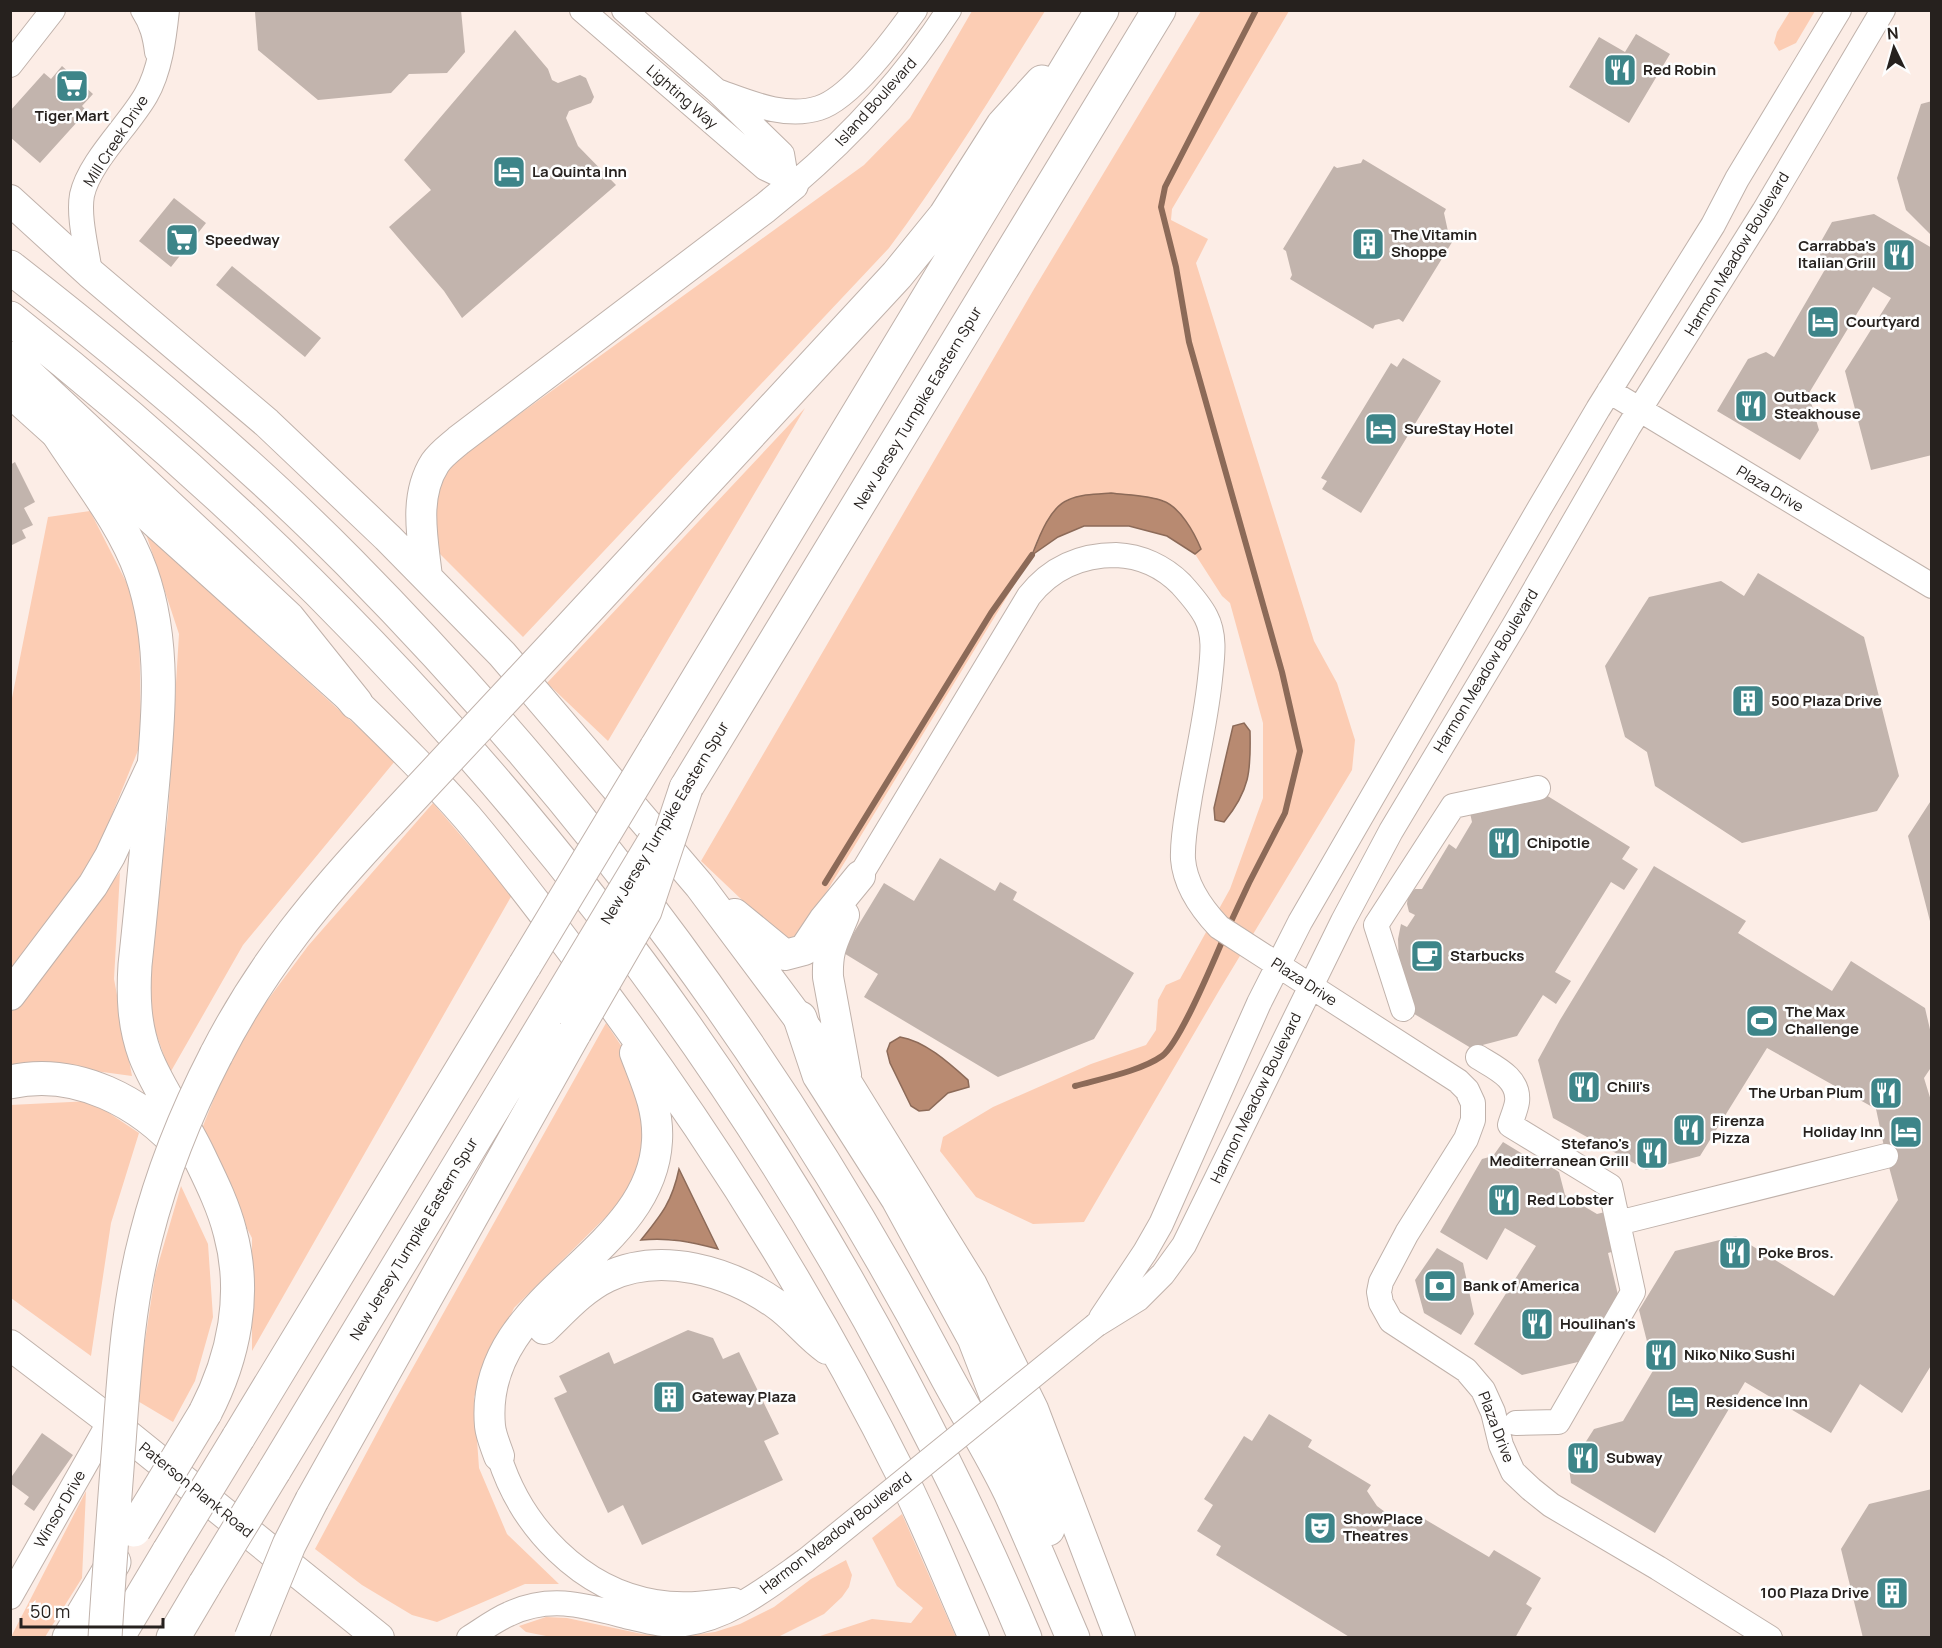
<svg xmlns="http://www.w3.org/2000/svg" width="1942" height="1648" font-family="Manrope,sans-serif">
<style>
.green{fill:#fccdb4}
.water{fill:#b88a71;stroke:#8c6a58;stroke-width:1.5}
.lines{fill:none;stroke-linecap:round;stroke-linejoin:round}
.stream{stroke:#8c6a58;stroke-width:6}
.building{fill:#c2b4ad}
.minor-casing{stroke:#c0b2ab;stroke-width:26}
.major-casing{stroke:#c0b2ab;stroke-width:32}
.highway-casing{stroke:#c0b2ab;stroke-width:35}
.minor{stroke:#fff;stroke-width:24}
.major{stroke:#fff;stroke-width:30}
.highway{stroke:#fff;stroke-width:33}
.minor-bridge-casing{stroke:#c0b2ab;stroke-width:26;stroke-linecap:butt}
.highway-bridge-casing{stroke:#c0b2ab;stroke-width:35;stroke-linecap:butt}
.minor-bridge{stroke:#fff;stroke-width:24}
.highway-bridge{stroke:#fff;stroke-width:33}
.labels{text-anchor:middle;stroke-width:5;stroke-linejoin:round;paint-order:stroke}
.poi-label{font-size:15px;font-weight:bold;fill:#26211e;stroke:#fefefe;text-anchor:start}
.street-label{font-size:15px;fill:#26211e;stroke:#fefefe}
</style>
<rect width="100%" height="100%" fill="#fcede6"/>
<!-- green -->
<path class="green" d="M 972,11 L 1045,11 C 995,91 946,172 889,248 L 523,637 L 440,554 L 428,519 L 445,468 L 864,165 L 910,118 Z
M 1201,11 L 1289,11 L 1172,209 L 1171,220 L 1208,239 L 1196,263 L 1314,641 L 1337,683 L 1355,740 L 1352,770 L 1220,989 L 1084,1222 L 1033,1224 L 976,1197 L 940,1151 L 943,1137 L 993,1107 L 1091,1064 L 1146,1045 L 1156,1030 L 1158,1000 L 1166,985 L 1180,979 L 1230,889 L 1263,798 L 1263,723 L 1230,603 L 1222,596 L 1195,554 L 1201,549 L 1111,493 L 1066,500 L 1038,538 L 1030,559 L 802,932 L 786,944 L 761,927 L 742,900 L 701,861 L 1034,289 Z
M 1790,11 L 1815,11 L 1796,43 L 1779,51 L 1774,43 L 1777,32 Z
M 805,408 L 608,741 L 547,683 Z
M 90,511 L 139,607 L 141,743 L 89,871 L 11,975 L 11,703 L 48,517 Z
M 146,534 L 395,761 L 243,945 L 170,1073 L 150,1016 L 149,964 L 168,815 L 179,634 Z
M 433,803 L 512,895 L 252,1351 L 252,1238 L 199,1136 L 237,1041 L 308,946 Z
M 120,872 L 114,979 L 132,1076 L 73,1068 L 11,1068 L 10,1013 Z
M 606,1023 L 634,1065 L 646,1125 L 635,1188 L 514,1308 L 474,1397 L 479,1468 L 507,1534 L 559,1584 L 525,1584 L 437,1622 L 412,1615 L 362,1585 L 315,1549 L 393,1403 Z
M 91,1101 L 139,1133 L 111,1223 L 91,1356 L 11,1298 L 10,1105 Z
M 181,1186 L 208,1244 L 213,1317 L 195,1381 L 173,1422 L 136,1400 L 155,1275 Z
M 86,1491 L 82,1578 L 45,1637 L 11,1637 Z
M 902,1514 L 956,1637 L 817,1637 L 872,1619 L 911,1623 L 923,1608 L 897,1586 L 872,1538 Z
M 846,1560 L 852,1575 L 849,1587 L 842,1597 L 824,1614 L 778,1637 L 556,1638 L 526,1632 L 519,1626 L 546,1617 L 567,1618 L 642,1634 L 676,1637 L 715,1632 L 740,1624 L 774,1607 L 811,1579 Z"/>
<!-- water -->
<path class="water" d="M 1111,493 C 1126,495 1149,495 1163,501 C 1180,507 1194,532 1201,549 L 1195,554 L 1167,536 L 1129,526 L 1084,526 L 1058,537 L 1032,555 C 1039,537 1050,507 1068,500 C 1081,494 1097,494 1111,493 Z
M 1244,723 L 1250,731 C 1251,771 1250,790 1224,822 L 1215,820 L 1214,808 L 1233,726 Z
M 900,1037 C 925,1041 949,1063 968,1080 L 969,1087 L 948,1093 L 929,1110 L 919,1111 L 911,1106 L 890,1063 L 887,1051 L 890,1043 Z
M 679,1169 L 718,1249 C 691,1242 669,1237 641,1240 C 662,1214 672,1202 679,1169 Z"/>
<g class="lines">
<!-- stream -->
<path class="stream" d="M 825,883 L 991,613 L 1032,555
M 1228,928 L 1249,883 L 1285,813 L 1300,751 L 1282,672 L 1189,342 L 1176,267 L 1161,207 L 1165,187 L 1256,10
M 1075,1086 C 1100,1079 1141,1071 1162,1056 C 1180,1043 1214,960 1224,937"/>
</g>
<!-- building -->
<path class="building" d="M 253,10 L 461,10 L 465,52 L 447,73 L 409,74 L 391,93 L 318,100 L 258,50 L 255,12 Z
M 515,30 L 548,69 L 552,80 L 558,83 L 580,75 L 586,78 L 594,97 L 591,103 L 569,111 L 566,118 L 578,146 L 616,185 L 462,318 L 444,291 L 389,227 L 431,190 L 404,160 Z
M 1636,34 L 1670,54 L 1629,123 L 1569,87 L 1599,37 L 1625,52 Z
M 62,66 L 93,94 L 82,106 L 87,111 L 40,163 L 10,137 L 10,111 L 44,73 L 51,79 Z
M 1932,101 L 1932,236 L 1906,210 L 1897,178 L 1921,104 Z
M 1363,159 L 1446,209 L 1444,213 L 1449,236 L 1454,239 L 1403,322 L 1399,319 L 1375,325 L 1373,329 L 1290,279 L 1292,275 L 1286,251 L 1283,249 L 1334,166 L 1337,168 L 1361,163 Z
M 174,198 L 206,223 L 171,267 L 139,241 Z
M 1874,214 L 1932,248 L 1932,455 L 1871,470 L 1845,371 L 1891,298 L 1873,287 L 1806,398 L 1811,402 L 1819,430 L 1800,460 L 1717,411 L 1748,359 L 1766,352 L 1774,357 L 1827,266 L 1821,262 L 1819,245 L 1832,222 Z
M 232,266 L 321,338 L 305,357 L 216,285 Z
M 1403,358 L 1441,381 L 1361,513 L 1322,489 L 1327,481 L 1321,478 L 1391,363 L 1397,367 Z
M 15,462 L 35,502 L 24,508 L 33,525 L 22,530 L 26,538 L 10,546 L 10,465 Z
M 1758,573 L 1864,637 L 1899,776 L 1877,811 L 1742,843 L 1655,786 L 1647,752 L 1625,737 L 1605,666 L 1649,597 L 1721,581 L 1744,596 Z
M 1546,795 L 1630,847 L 1622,859 L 1638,869 L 1624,890 L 1611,882 L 1555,972 L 1571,981 L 1556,1004 L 1543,995 L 1517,1036 L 1471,1048 L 1411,1012 L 1399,964 L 1398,939 L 1401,924 L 1407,927 L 1415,915 L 1409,912 L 1407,904 L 1408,895 L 1415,889 L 1422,889 L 1449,844 L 1456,849 L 1472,822 L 1470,813 Z
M 1932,799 L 1932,925 L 1931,925 L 1908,836 Z
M 940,858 L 995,891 L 1000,882 L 1017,892 L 1013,900 L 1134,973 L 1094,1039 L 998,1077 L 864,997 L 878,974 L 842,952 L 884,883 L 914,901 Z
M 1654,866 L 1746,921 L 1738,933 L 1832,991 L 1851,961 L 1925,1008 L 1932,1038 L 1932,1066 L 1924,1078 L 1932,1104 L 1932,1364 L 1902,1413 L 1860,1384 L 1831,1433 L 1745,1382 L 1655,1533 L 1571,1483 L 1569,1468 L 1594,1429 L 1623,1421 L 1654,1369 L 1639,1310 L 1675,1251 L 1736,1236 L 1834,1296 L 1898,1200 L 1886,1156 L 1876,1109 L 1767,1048 L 1700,1156 L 1646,1170 L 1553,1118 L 1538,1060 L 1560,1020 Z
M 1503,1142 L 1536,1162 L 1542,1161 L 1559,1172 L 1565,1195 L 1597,1214 L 1605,1212 L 1615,1251 L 1608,1253 L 1618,1295 L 1578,1362 L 1522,1375 L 1474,1344 L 1536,1246 L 1505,1228 L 1487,1260 L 1440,1232 L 1482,1159 L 1493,1156 Z
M 1437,1248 L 1463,1263 L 1474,1314 L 1461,1335 L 1424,1313 L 1415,1280 Z
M 688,1330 L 713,1338 L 723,1359 L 739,1352 L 779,1434 L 764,1441 L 783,1480 L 642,1545 L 623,1505 L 608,1513 L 554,1398 L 567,1392 L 559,1376 L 609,1352 L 614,1364 Z
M 1269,1414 L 1312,1440 L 1308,1447 L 1371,1485 L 1367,1491 L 1377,1506 L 1389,1515 L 1417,1525 L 1421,1517 L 1489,1557 L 1494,1550 L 1541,1578 L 1526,1604 L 1532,1608 L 1515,1638 L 1351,1638 L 1216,1555 L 1221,1546 L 1197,1531 L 1213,1505 L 1204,1499 L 1244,1436 L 1252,1441 Z
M 42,1433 L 73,1455 L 34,1511 L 24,1504 L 29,1497 L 10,1483 L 10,1479 Z
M 1932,1489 L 1932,1638 L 1863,1638 L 1841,1549 L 1869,1504 Z"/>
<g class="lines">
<!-- minor casing -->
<g class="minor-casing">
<path id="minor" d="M 143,10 C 152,24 155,36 157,52
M 582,10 L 765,168 L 786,178 L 793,185 C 853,134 906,76 949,10
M 624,10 L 717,91 L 782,154 L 786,178
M 10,65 L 53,10
M 717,91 C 748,102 785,119 819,108 C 851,98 895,38 915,10
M 90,273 C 87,250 78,217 82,195 C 89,162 129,125 146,95 C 160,71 164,38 167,10
M 1609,391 L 1932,586
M 860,876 L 1029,596 C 1051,568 1080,555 1116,555 C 1141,556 1164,567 1181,584 C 1190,594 1200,605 1206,617 C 1216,636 1212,659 1210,679 C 1206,718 1197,757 1190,796 C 1187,816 1182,838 1183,859 C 1185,885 1202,909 1219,927 L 1458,1081 L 1467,1090 L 1473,1103 L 1473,1120 L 1466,1139 L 1407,1233 L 1381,1282 L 1379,1292 L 1381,1303 L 1391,1321 L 1466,1370 L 1483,1390 L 1493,1412 L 1501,1445 L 1513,1472 L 1531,1489 L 1551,1505 L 1658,1568 L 1770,1638
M 1403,1009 L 1376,925 L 1453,806 L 1538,788
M 1478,1057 C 1494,1067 1520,1078 1517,1102 C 1516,1109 1512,1118 1510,1125 L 1610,1186 L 1633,1292 L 1558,1422 L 1516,1423
M 1618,1223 L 1886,1156
M 1101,1318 L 1145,1252 L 1161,1224 L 1259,1003 L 1300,922 L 1539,509 L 1598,409 L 1713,225 L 1737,179 L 1839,10
M 1096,1325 L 1138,1299 L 1163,1274 L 1184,1245 L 1343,921 L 1391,831 L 1515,624 L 1628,428 L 1764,211 L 1883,10
M 499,1456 C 521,1527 581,1590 656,1602 C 682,1607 709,1603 734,1600
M 10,1597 L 110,1421
M 469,1638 C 482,1630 495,1620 509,1614 C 550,1595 583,1605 625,1616 C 643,1620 665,1627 684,1624 C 730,1618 768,1587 805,1561"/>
</g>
<!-- major casing -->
<g class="major-casing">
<path id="major" d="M 10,200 L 90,273 L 267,423 L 387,537 L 502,654 L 699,885 L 847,1083 L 972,1285 L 1033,1409 L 1120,1638
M 10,392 L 356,703 C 394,740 432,777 467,817 C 507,864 544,914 582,964 C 706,1127 814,1299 905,1482 C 930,1533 951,1586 974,1638
M 427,577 C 423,540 413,497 435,463 C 441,454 451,447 459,440 L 765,208 L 793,185
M 735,914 L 785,955 L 804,950 L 824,920 L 860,876
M 844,915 C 834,940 827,948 828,977 L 846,1075
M 10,995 L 93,885 L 110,856 L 151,768
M 544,1329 C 563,1311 582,1289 607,1277 C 661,1251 729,1271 776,1304 C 795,1317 808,1336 827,1349
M 10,1345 L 110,1421 L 379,1638
M 499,1456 C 496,1447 491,1436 490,1426 C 478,1295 651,1258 657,1141 C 659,1109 646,1082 635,1053"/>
</g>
<!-- highway casing -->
<g class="highway-casing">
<path id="highway" d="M 10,267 C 128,359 244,456 349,562 C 588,804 783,1068 942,1368 C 964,1410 990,1450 1010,1492 C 1032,1540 1052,1589 1073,1638
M 10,318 C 379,609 681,962 901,1378 C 946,1463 988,1549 1025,1638
M 10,358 L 288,618 L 356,703
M 59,435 C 87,478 124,524 141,572 C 167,645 158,725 151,801 C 146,856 141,910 135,965 C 133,996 134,1025 145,1055 C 158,1089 181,1119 197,1152 C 209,1177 223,1204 230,1232 C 247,1294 234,1357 205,1413
M 559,640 L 897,275 L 945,216 L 1003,125 L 1042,82
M 656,748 L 1102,10
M 686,788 L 1159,10
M 800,1018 L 819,1075 L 898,1199 L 974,1338 L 1048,1529
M 216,1055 C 262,965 320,895 389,822
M 10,1082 C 76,1067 142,1102 184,1151
M 238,1438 L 525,965
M 274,1471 L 554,1008
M 312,1500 L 575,1032
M 69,1638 L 114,1562
M 117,1638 L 169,1551
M 173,1638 L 205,1584"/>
</g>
<!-- minor -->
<use href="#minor" class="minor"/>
<!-- major -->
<use href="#major" class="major"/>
<!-- highway -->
<use href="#highway" class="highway"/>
<!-- minor-bridge casing -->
<g class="minor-bridge-casing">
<path id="minor-bridge" d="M 805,1561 L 1096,1325"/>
</g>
<!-- highway-bridge casing -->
<g class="highway-bridge-casing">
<path id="highway-bridge" d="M 389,822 L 559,640
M 525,965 L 656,748
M 554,1008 L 654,842
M 575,1032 L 645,911 L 686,788
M 134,1530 L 205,1413
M 169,1551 L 238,1438
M 205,1584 L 274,1471
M 105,1638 C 109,1573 114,1508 119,1443 C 124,1373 128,1304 146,1236 C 162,1173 186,1113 216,1055
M 251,1638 L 289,1545 L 312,1500"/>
</g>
<!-- minor-bridge -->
<use href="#minor-bridge" class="minor-bridge"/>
<!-- highway-bridge -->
<use href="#highway-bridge" class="highway-bridge"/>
</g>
<!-- icons -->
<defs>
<g id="restaurant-square" transform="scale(1.725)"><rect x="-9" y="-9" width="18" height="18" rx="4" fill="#3d8589" stroke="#fefefe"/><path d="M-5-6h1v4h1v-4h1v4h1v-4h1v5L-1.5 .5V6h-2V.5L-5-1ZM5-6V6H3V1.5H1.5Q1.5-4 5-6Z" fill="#fff"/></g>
<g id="supermarket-square" transform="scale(1.725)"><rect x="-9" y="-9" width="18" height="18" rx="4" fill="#3d8589" stroke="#fefefe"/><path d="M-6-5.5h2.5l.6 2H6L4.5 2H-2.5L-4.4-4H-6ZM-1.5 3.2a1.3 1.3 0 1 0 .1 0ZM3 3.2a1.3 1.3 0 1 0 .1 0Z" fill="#fff"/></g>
<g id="hotel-square" transform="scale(1.725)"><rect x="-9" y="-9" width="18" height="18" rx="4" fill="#3d8589" stroke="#fefefe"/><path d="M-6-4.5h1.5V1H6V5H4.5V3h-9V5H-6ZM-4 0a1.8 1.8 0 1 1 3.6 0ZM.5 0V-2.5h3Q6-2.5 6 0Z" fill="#fff"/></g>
<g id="building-square" transform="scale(1.725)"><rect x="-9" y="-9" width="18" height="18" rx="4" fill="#3d8589" stroke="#fefefe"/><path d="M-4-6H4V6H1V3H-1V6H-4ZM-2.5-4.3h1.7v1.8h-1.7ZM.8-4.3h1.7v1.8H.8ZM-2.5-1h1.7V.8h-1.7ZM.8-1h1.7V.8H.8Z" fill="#fff"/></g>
<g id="cafe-square" transform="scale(1.725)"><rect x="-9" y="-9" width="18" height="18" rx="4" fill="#3d8589" stroke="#fefefe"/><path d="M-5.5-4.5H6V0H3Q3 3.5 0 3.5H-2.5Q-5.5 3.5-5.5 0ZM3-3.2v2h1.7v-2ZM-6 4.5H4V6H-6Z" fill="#fff"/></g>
<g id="stadium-square" transform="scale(1.725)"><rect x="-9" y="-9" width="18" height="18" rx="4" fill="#3d8589" stroke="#fefefe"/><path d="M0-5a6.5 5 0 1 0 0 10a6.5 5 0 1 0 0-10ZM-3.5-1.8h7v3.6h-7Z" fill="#fff"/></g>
<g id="bank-square" transform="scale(1.725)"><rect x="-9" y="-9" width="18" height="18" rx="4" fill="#3d8589" stroke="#fefefe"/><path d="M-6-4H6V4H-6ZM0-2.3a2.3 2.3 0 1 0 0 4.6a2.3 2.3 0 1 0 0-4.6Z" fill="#fff"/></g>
<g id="theatre-square" transform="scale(1.725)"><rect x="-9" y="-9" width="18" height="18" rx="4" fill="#3d8589" stroke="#fefefe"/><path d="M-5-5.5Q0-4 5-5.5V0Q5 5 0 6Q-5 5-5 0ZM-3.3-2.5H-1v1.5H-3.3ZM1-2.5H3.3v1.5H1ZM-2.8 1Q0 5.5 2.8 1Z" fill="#fff"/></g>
</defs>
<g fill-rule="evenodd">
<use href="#restaurant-square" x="1620" y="70"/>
<use href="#supermarket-square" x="72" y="86"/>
<use href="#hotel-square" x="509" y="172"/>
<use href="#supermarket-square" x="182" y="240"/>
<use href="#building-square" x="1368" y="244"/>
<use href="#restaurant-square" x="1899" y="255"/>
<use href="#hotel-square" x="1823" y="322"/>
<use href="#restaurant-square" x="1751" y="406"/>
<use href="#hotel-square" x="1381" y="429"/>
<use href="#building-square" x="1748" y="701"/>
<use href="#restaurant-square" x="1504" y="843"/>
<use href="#cafe-square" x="1427" y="956"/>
<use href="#stadium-square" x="1762" y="1021"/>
<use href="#restaurant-square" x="1584" y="1087"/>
<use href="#restaurant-square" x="1886" y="1093"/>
<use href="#restaurant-square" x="1689" y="1130"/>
<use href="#hotel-square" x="1906" y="1132"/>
<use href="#restaurant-square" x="1652" y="1153"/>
<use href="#restaurant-square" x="1504" y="1200"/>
<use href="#restaurant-square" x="1735" y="1253"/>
<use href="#bank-square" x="1440" y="1286"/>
<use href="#restaurant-square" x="1537" y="1324"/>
<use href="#restaurant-square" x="1661" y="1355"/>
<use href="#building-square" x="669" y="1397"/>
<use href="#hotel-square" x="1683" y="1402"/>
<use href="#restaurant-square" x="1583" y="1458"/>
<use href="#theatre-square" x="1320" y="1528"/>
<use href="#building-square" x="1892" y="1593"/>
</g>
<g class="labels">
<!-- poi labels -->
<g class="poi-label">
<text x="1643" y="75">Red Robin</text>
<text x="72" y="121" text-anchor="middle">Tiger Mart</text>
<text x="532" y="177">La Quinta Inn</text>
<text x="1391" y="240">The Vitamin<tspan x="1391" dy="17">Shoppe</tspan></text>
<text x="205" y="245">Speedway</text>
<text x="1876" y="251" text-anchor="end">Carrabba's<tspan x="1876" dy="17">Italian Grill</tspan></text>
<text x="1846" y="327">Courtyard</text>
<text x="1774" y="402">Outback<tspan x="1774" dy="17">Steakhouse</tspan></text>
<text x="1404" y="434">SureStay Hotel</text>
<text x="1771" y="706">500 Plaza Drive</text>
<text x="1527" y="848">Chipotle</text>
<text x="1450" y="961">Starbucks</text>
<text x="1785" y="1017">The Max<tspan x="1785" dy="17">Challenge</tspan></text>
<text x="1607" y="1092">Chili's</text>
<text x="1863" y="1098" text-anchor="end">The Urban Plum</text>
<text x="1712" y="1126">Firenza<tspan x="1712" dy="17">Pizza</tspan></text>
<text x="1883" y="1137" text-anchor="end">Holiday Inn</text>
<text x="1629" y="1149" text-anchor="end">Stefano's<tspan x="1629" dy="17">Mediterranean Grill</tspan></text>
<text x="1527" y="1205">Red Lobster</text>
<text x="1758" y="1258">Poke Bros.</text>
<text x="1463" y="1291">Bank of America</text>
<text x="1560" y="1329">Houlihan's</text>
<text x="1684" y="1360">Niko Niko Sushi</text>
<text x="692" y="1402">Gateway Plaza</text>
<text x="1706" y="1407">Residence Inn</text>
<text x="1606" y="1463">Subway</text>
<text x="1343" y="1524">ShowPlace<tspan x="1343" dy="17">Theatres</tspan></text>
<text x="1869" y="1598" text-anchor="end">100 Plaza Drive</text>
</g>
<!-- street labels -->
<g class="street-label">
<text transform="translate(682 97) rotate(41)" y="5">Lighting Way</text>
<text transform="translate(876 102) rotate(-48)" y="5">Island Boulevard</text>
<text transform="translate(116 141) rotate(-57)" y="5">Mill Creek Drive</text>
<text transform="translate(1737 254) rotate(-59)" y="5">Harmon Meadow Boulevard</text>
<text transform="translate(918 408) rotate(-59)" y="5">New Jersey Turnpike Eastern Spur</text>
<text transform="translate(1770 489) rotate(31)" y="5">Plaza Drive</text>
<text transform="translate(1486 671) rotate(-59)" y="5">Harmon Meadow Boulevard</text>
<text transform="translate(665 823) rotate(-59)" y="5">New Jersey Turnpike Eastern Spur</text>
<text transform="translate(1304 982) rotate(33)" y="5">Plaza Drive</text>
<text transform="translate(1256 1098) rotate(-64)" y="5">Harmon Meadow Boulevard</text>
<text transform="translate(414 1239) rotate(-59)" y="5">New Jersey Turnpike Eastern Spur</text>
<text transform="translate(1496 1427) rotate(69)" y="5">Plaza Drive</text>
<text transform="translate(196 1490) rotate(39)" y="5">Paterson Plank Road</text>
<text transform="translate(60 1509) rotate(-60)" y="5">Winsor Drive</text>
<text transform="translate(836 1533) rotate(-38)" y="5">Harmon Meadow Boulevard</text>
</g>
</g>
<!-- border -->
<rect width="1942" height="1648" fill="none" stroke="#26211e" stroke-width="24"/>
<!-- north arrow -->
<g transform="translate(1894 48) rotate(355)" stroke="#fefefe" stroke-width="4.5" paint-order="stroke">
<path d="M0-4.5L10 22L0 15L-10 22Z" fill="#26211e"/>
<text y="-9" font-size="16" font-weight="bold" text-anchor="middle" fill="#26211e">N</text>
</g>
<!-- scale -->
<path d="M21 1618v9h142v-9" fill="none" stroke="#26211e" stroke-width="3"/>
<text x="30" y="1618" font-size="18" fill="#26211e" stroke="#fefefe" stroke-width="4.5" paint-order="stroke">50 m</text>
</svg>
